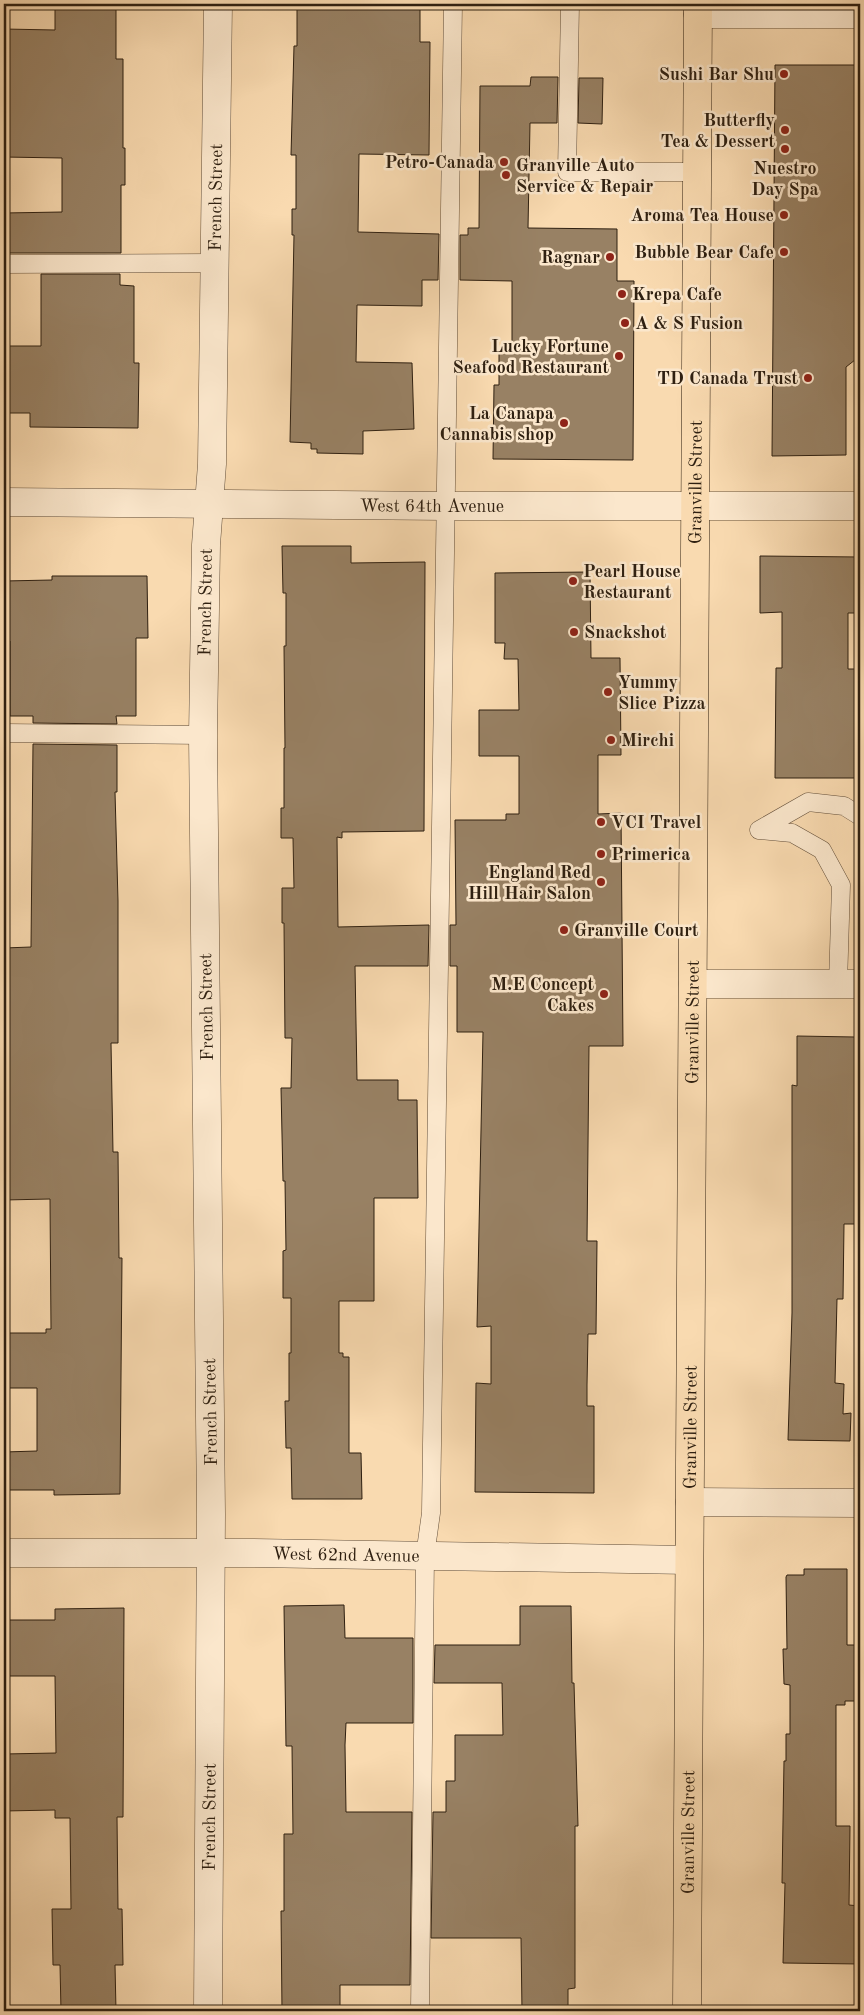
<svg xmlns="http://www.w3.org/2000/svg" width="864" height="2015" font-family="'Old Standard TT',serif">
<style>
.building{fill:#988164;stroke:#2f2011}
.lines{fill:none;stroke-linecap:round;stroke-linejoin:round}
.service-casing{stroke:#624e39;stroke-width:19}
.minor-casing{stroke:#624e39;stroke-width:29}
.trunk-casing{stroke:#2f2011;stroke-width:29}
.service{stroke:#fbe7cc;stroke-width:18}
.minor{stroke:#fbe7cc;stroke-width:28}
.trunk{stroke:#f9dab0;stroke-width:28}
.poi-dot{fill:#8f2418;stroke:#fbe7cc;stroke-width:2}
.labels{text-anchor:middle;stroke-width:5;stroke-linejoin:round;paint-order:stroke}
.poi-label{font-size:18px;font-weight:bold;fill:#2f2011;stroke:#fbe7cc;text-anchor:end}
.street-label{font-size:18px;fill:#2f2011;stroke:#fbe7cc}
</style>
<rect width="100%" height="100%" fill="#f9dab0"/>
<filter id="stains"><feTurbulence type="fractalNoise" baseFrequency=".004" numOctaves="4"/><feColorMatrix values="0 0 0 0 .2 0 0 0 0 .09 0 0 0 0 .02 0 0 0 .5 -.17"/></filter>
<radialGradient id="worn" r=".72"><stop offset=".6" stop-color="#630" stop-opacity="0"/><stop offset="1" stop-color="#630" stop-opacity=".3"/></radialGradient>
<!-- building -->
<path class="building" d="M 55,4 L 116,4 L 116,59 L 123,59 L 123,148 L 125,148 L 125,185 L 121,185 L 121,253 L 4,253 L 4,213 L 62,212 L 62,158 L 4,157 L 4,29 L 55,30 Z
M 297,4 L 420,4 L 420,42 L 430,42 L 429,155 L 359,154 L 358,232 L 439,234 L 438,280 L 422,280 L 422,306 L 357,305 L 356,362 L 412,363 L 414,429 L 363,431 L 363,454 L 317,453 L 317,449 L 311,449 L 311,443 L 290,442 L 294,235 L 292,235 L 292,209 L 296,209 L 296,155 L 291,155 L 294,46 L 297,46 Z
M 775,65 L 860,65 L 860,356 L 846,367 L 846,455 L 772,456 Z
M 531,77 L 558,77 L 557,123 L 530,123 L 528,228 L 617,229 L 617,281 L 634,281 L 633,460 L 493,459 L 494,385 L 499,385 L 499,349 L 512,349 L 512,281 L 460,280 L 460,235 L 468,235 L 468,228 L 479,228 L 480,86 L 530,86 Z
M 579,78 L 603,78 L 602,124 L 578,123 Z
M 41,274 L 120,274 L 120,285 L 134,286 L 134,363 L 139,363 L 138,428 L 30,427 L 30,413 L 4,413 L 4,346 L 41,346 Z
M 282,546 L 351,546 L 351,563 L 425,562 L 424,831 L 342,832 L 342,838 L 337,837 L 338,927 L 429,925 L 428,966 L 355,966 L 357,1080 L 398,1080 L 398,1100 L 417,1100 L 418,1198 L 374,1198 L 374,1301 L 339,1301 L 339,1353 L 343,1353 L 343,1357 L 349,1357 L 349,1453 L 361,1453 L 362,1499 L 292,1499 L 291,1448 L 286,1448 L 285,1401 L 289,1401 L 289,1353 L 291,1353 L 291,1298 L 283,1298 L 283,1251 L 286,1250 L 285,1181 L 283,1181 L 281,1088 L 291,1088 L 292,1038 L 285,1038 L 284,923 L 282,923 L 282,888 L 294,888 L 293,838 L 281,838 L 281,808 L 284,808 L 284,748 L 285,748 L 284,646 L 286,646 L 286,593 L 283,593 Z
M 760,556 L 860,557 L 860,613 L 848,613 L 848,669 L 859,669 L 860,778 L 775,778 L 776,668 L 782,668 L 782,612 L 760,613 Z
M 590,572 L 591,658 L 620,658 L 621,755 L 598,755 L 598,814 L 621,813 L 623,1046 L 589,1046 L 587,1241 L 597,1241 L 596,1334 L 588,1334 L 587,1385 L 587,1406 L 594,1406 L 594,1493 L 475,1492 L 476,1383 L 491,1384 L 491,1326 L 477,1327 L 483,1032 L 457,1032 L 457,966 L 450,966 L 450,925 L 456,925 L 455,820 L 506,820 L 506,814 L 519,814 L 519,756 L 479,756 L 479,710 L 519,710 L 518,659 L 504,659 L 505,643 L 495,643 L 495,573 Z
M 52,576 L 147,576 L 148,638 L 136,638 L 136,716 L 116,716 L 117,724 L 33,723 L 33,716 L 10,716 L 10,641 L 4,641 L 4,581 L 52,580 Z
M 33,744 L 117,745 L 117,792 L 115,792 L 118,901 L 118,1043 L 111,1043 L 113,1152 L 118,1152 L 119,1258 L 122,1258 L 120,1494 L 54,1495 L 54,1490 L 4,1490 L 4,1452 L 37,1451 L 37,1388 L 4,1388 L 4,1333 L 46,1333 L 46,1329 L 51,1329 L 50,1199 L 4,1200 L 4,948 L 31,947 Z
M 797,1036 L 855,1037 L 855,1047 L 860,1047 L 860,1115 L 856,1224 L 844,1224 L 843,1299 L 837,1299 L 835,1383 L 844,1384 L 843,1414 L 851,1413 L 850,1441 L 788,1440 L 792,1313 L 792,1085 L 797,1086 Z
M 804,1569 L 847,1569 L 847,1645 L 860,1645 L 860,1701 L 845,1701 L 845,1705 L 836,1705 L 836,1826 L 850,1826 L 849,1905 L 860,1906 L 860,1964 L 783,1963 L 785,1883 L 782,1883 L 784,1761 L 786,1761 L 786,1734 L 790,1734 L 790,1685 L 784,1684 L 783,1649 L 787,1649 L 786,1577 L 787,1575 L 804,1575 Z
M 344,1605 L 345,1638 L 413,1638 L 413,1723 L 346,1723 L 345,1745 L 346,1812 L 412,1812 L 410,1985 L 340,1985 L 340,2011 L 282,2011 L 281,1911 L 284,1911 L 284,1834 L 293,1834 L 292,1746 L 286,1746 L 284,1606 Z
M 520,1606 L 571,1606 L 572,1683 L 574,1683 L 578,1826 L 575,1826 L 575,1988 L 568,1989 L 568,2011 L 522,2011 L 521,1938 L 431,1938 L 433,1812 L 446,1812 L 446,1781 L 455,1781 L 455,1735 L 503,1735 L 502,1683 L 434,1683 L 435,1645 L 520,1645 Z
M 124,1608 L 123,1817 L 117,1817 L 118,1909 L 122,1909 L 123,1965 L 115,1965 L 116,2011 L 61,2011 L 60,1965 L 53,1965 L 52,1909 L 71,1909 L 70,1818 L 55,1818 L 55,1810 L 4,1811 L 4,1754 L 56,1753 L 55,1676 L 4,1676 L 4,1620 L 55,1620 L 55,1609 Z"/>
<g class="lines">
<!-- service casing -->
<g class="service-casing">
<path id="service" d="M 570,4 L 567,172 L 697,172
M 4,264 L 214,263
M 4,733 L 203,735
M 759,830 L 792,833 L 822,850 L 841,885 L 838,984
M 759,830 L 808,802 L 844,806 L 860,816
M 420,2011 L 425,1556 L 431,1513 L 453,4"/>
</g>
<!-- minor casing -->
<g class="minor-casing">
<g id="minor">
<path d="M 698,14 L 860,14"/>
<path id="s1" d="M 4,502 L 446,506 L 860,506"/>
<path d="M 693,984 L 860,984"/>
<path d="M 690,1502 L 860,1503"/>
<path id="s2" d="M 4,1553 L 253,1553 L 689,1560"/>
<path id="s3" d="M 208,2011 L 211,1514 L 203,735 L 206,545 L 212,464 L 218,4"/>
</g>
</g>
<!-- trunk casing -->
<g class="trunk-casing">
<g id="trunk">
<path id="s4" d="M 687,2011 L 698,4"/>
</g>
</g>
<!-- service -->
<use href="#service" class="service"/>
<!-- minor -->
<use href="#minor" class="minor"/>
<!-- trunk -->
<use href="#trunk" class="trunk"/>
</g>
<!-- markers -->
<g class="poi-dot">
<circle cx="784" cy="74" r="5"/>
<circle cx="785" cy="130" r="5"/>
<circle cx="785" cy="149" r="5"/>
<circle cx="504" cy="162" r="5"/>
<circle cx="506" cy="175" r="5"/>
<circle cx="784" cy="215" r="5"/>
<circle cx="784" cy="252" r="5"/>
<circle cx="610" cy="257" r="5"/>
<circle cx="622" cy="294" r="5"/>
<circle cx="625" cy="323" r="5"/>
<circle cx="619" cy="356" r="5"/>
<circle cx="808" cy="378" r="5"/>
<circle cx="564" cy="423" r="5"/>
<circle cx="573" cy="581" r="5"/>
<circle cx="574" cy="632" r="5"/>
<circle cx="608" cy="692" r="5"/>
<circle cx="611" cy="740" r="5"/>
<circle cx="601" cy="822" r="5"/>
<circle cx="601" cy="854" r="5"/>
<circle cx="601" cy="882" r="5"/>
<circle cx="564" cy="930" r="5"/>
<circle cx="604" cy="994" r="5"/>
</g>
<g class="labels">
<!-- poi labels -->
<g class="poi-label">
<text x="774" y="80">Sushi Bar Shu</text>
<text x="775" y="126">Butterfly<tspan x="775" dy="21">Tea &amp; Dessert</tspan></text>
<text x="494" y="168">Petro-Canada</text>
<text x="516" y="171" text-anchor="start">Granville Auto<tspan x="516" dy="21">Service &amp; Repair</tspan></text>
<text x="785" y="174" text-anchor="middle">Nuestro<tspan x="785" dy="21">Day Spa</tspan></text>
<text x="774" y="221">Aroma Tea House</text>
<text x="774" y="258">Bubble Bear Cafe</text>
<text x="600" y="263">Ragnar</text>
<text x="632" y="300" text-anchor="start">Krepa Cafe</text>
<text x="635" y="329" text-anchor="start">A &amp; S Fusion</text>
<text x="609" y="352">Lucky Fortune<tspan x="609" dy="21">Seafood Restaurant</tspan></text>
<text x="798" y="384">TD Canada Trust</text>
<text x="554" y="419">La Canapa<tspan x="554" dy="21">Cannabis shop</tspan></text>
<text x="583" y="577" text-anchor="start">Pearl House<tspan x="583" dy="21">Restaurant</tspan></text>
<text x="584" y="638" text-anchor="start">Snackshot</text>
<text x="618" y="688" text-anchor="start">Yummy<tspan x="618" dy="21">Slice Pizza</tspan></text>
<text x="621" y="746" text-anchor="start">Mirchi</text>
<text x="611" y="828" text-anchor="start">VCI Travel</text>
<text x="611" y="860" text-anchor="start">Primerica</text>
<text x="591" y="878">England Red<tspan x="591" dy="21">Hill Hair Salon</tspan></text>
<text x="574" y="936" text-anchor="start">Granville Court</text>
<text x="594" y="990">M.E Concept<tspan x="594" dy="21">Cakes</tspan></text>
</g>
<!-- street labels -->
<g class="street-label">
<text dy="6" stroke="none"><textPath href="#s3" startOffset="1814">French Street</textPath></text>
<text dy="6" stroke="none"><textPath href="#s4" startOffset="1529">Granville Street</textPath></text>
<text dy="6" stroke="none"><textPath href="#s1" startOffset="428">West 64th Avenue</textPath></text>
<text dy="6" stroke="none"><textPath href="#s3" startOffset="1409">French Street</textPath></text>
<text transform="translate(206 1007) rotate(-91)" y="6">French Street</text>
<text dy="6" stroke="none"><textPath href="#s4" startOffset="989">Granville Street</textPath></text>
<text transform="translate(210 1412) rotate(-91)" y="6">French Street</text>
<text dy="6" stroke="none"><textPath href="#s4" startOffset="584">Granville Street</textPath></text>
<text dy="6" stroke="none"><textPath href="#s2" startOffset="342">West 62nd Avenue</textPath></text>
<text dy="6" stroke="none"><textPath href="#s3" startOffset="194">French Street</textPath></text>
<text dy="6" stroke="none"><textPath href="#s4" startOffset="179">Granville Street</textPath></text>
</g>
</g>
<!-- margin -->
<rect width="864" height="2015" fill="none" stroke="#f9dab0" stroke-width="20"/>
<rect x="5" y="5" width="854" height="2005" fill="none" stroke="#2f2011" stroke-width="2.5"/>
<rect x="10" y="10" width="844" height="1995" fill="none" stroke="#2f2011"/>
<rect width="100%" height="100%" filter="url(#stains)"/>
<rect width="100%" height="100%" fill="url(#worn)"/>
</svg>
